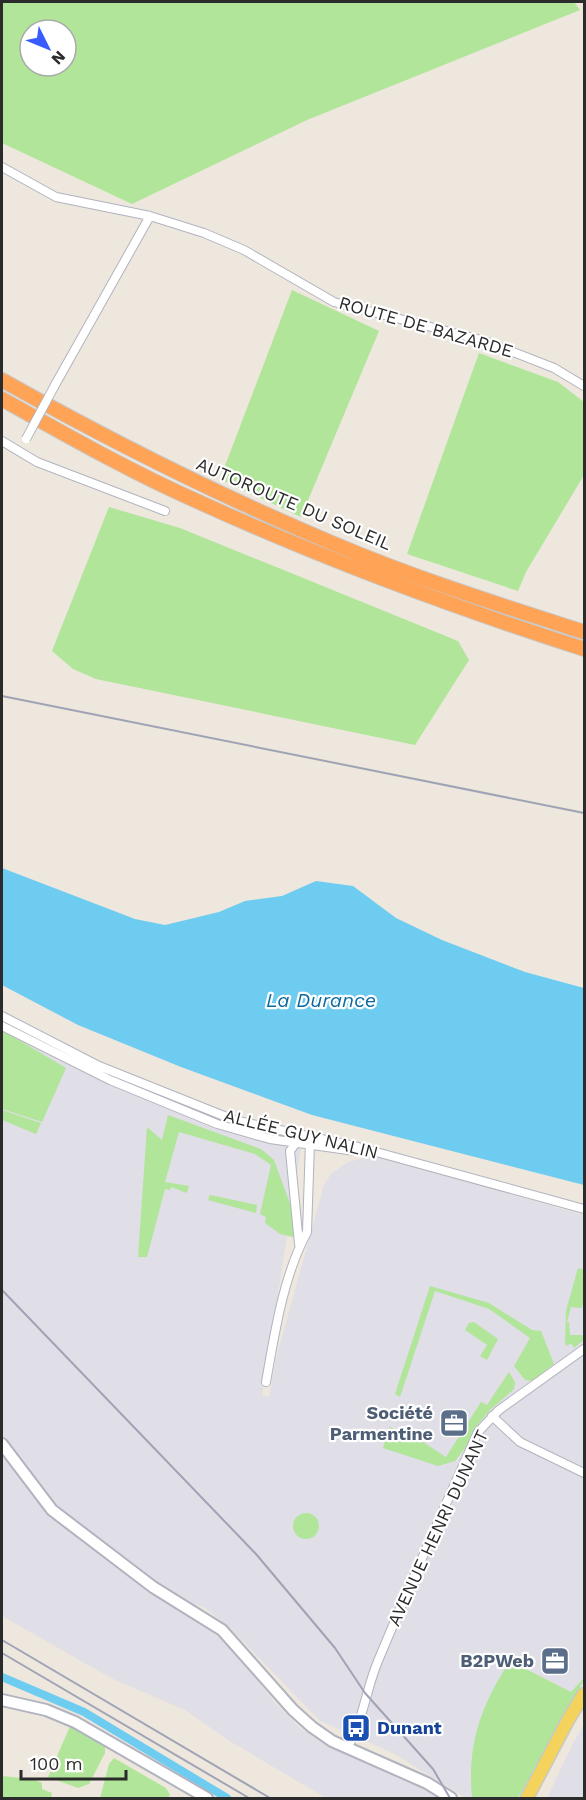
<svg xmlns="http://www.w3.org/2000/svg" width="586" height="1800" font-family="'Work Sans',sans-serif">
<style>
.industrial{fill:#e0dee6}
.green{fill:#b1e599;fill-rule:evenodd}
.water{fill:#6eccf1}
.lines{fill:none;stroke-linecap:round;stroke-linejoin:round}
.canal{stroke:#6eccf1;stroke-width:8}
.street-casing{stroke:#b1b3bf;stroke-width:10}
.secondary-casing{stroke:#b1b3bf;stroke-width:14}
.primary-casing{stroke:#c8c8c8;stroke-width:15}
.highway-casing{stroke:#c8c8c8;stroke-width:16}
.street{stroke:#fff;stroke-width:8}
.secondary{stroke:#fff;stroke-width:10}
.primary{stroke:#f4d35c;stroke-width:12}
.highway{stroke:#ffa357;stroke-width:14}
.rail{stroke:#a0a3b6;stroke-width:2}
.street-bridge-casing{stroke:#b1b3bf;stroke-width:10;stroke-linecap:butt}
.street-bridge{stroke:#fff;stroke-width:8}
.labels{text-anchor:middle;stroke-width:4.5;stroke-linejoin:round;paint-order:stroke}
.street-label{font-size:18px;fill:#2b2b2b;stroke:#fff}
.service-label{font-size:18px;font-weight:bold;fill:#4e5e75;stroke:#fff;text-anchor:end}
.transit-label{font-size:18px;font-weight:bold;fill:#164399;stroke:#fff;text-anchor:start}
.water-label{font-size:20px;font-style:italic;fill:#0b6aa0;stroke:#fff}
</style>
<rect width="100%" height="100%" fill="#ede7dd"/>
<!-- industrial -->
<path class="industrial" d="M 2,1023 L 93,1076 L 215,1129 L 301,1147 L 262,1396 L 269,1397 L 276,1359 L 324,1185 L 331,1174 L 348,1162 L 365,1158 L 381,1158 L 584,1215 L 584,1682 L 520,1798 L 466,1798 L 393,1753 L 320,1721 L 231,1629 L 204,1607 L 187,1602 L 159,1585 L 61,1513 L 2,1436 Z
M 2,1451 L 31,1491 L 64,1526 L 232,1647 L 274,1702 L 299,1727 L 328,1747 L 370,1763 L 428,1789 L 440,1798 L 326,1798 L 228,1740 L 185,1710 L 111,1678 L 2,1616 Z
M 584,1725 L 584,1798 L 547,1798 L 573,1743 Z"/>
<!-- green -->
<path class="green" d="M 2,2 L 574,2 L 580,10 L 307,120 L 132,204 L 2,143 ZM 30,30 L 66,30 L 66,66 L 30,66 Z
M 292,290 L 379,331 L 301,517 L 220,479 Z
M 479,353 L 558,382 L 584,402 L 584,475 L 526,572 L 518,591 L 407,554 Z
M 109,507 L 180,528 L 458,641 L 469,660 L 415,745 L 96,679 L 73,669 L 52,651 Z
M 2,1030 L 66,1068 L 42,1122 L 2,1109 Z
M 2,1110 L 41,1123 L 36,1134 L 2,1120 Z
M 168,1115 L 261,1149 L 274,1160 L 296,1220 L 293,1237 L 280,1234 L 265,1223 L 266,1217 L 260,1214 L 271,1165 L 255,1154 L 179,1132 L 165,1182 L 189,1186 L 187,1193 L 171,1187 L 170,1190 L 165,1189 L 147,1257 L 138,1257 L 147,1127 L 162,1140 Z
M 210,1195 L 257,1205 L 256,1213 L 208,1200 Z
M 578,1268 L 584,1270 L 584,1303 L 581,1308 L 571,1307 L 567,1322 L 569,1322 L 570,1335 L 582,1335 L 584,1340 L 574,1348 L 571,1343 L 567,1346 L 565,1344 L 566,1311 Z
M 430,1286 L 489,1303 L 532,1330 L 541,1331 L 554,1364 L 532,1381 L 525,1380 L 514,1366 L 530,1338 L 489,1309 L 435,1291 L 400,1397 L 395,1394 Z
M 474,1322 L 498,1339 L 487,1360 L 480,1356 L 487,1345 L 465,1330 L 469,1323 Z
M 509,1372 L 515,1382 L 514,1389 L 490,1410 L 474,1429 L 466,1447 L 455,1461 L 438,1466 L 383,1448 L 389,1427 L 397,1430 L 400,1427 L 446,1457 L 481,1402 L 487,1405 Z
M293 1526a13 13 0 1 1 26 0a13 13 0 1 1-26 0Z
M 510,1661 L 571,1692 L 582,1680 L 584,1680 L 518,1798 L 472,1798 C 467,1744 481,1705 510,1661 Z
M 71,1724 L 105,1744 L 105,1753 L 89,1784 L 78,1788 L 48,1777 Z
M 114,1758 L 166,1788 L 170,1795 L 168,1798 L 100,1798 L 109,1764 Z
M 2,1776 L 32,1779 L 42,1783 L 42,1789 L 52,1793 L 51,1798 L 2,1798 Z"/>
<!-- water -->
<path class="water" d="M 2,868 L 135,919 L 165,925 L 219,912 L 245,901 L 282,896 L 316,881 L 353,886 L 396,918 L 442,940 L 525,972 L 584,988 L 584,1185 L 312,1115 L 181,1067 L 78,1025 L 2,985 Z"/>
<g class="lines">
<!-- canal -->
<path class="canal" d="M 2,1677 L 84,1712 L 227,1798"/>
<!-- street casing -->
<g class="street-casing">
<path id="street" d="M 2,167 L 56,197 L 150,216 L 204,233 L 244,250 L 334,302 L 485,341 L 554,368 L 584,386
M 55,385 L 150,216
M 2,441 L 37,462 L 165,511
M 2,1016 L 99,1066 L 234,1120 L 358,1147 L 584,1209
M 2,1026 L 110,1080 L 217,1124 L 270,1139 L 355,1151
M 298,1140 L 290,1151 L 299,1244
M 266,1382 C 275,1332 283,1277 307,1232 L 310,1142
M 492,1416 L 520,1442 L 584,1473
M 347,1748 C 363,1722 366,1689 378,1661 C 410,1584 444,1508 478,1432 L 499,1410 L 584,1349"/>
</g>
<!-- secondary casing -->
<g class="secondary-casing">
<path id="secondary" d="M 2,1444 L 52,1510 L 153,1587 L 222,1630 L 293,1710 L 312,1727 L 332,1741 L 427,1783 L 451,1798
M 2,1700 L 46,1710 L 75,1722 L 207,1798"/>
</g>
<!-- primary casing -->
<g class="primary-casing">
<path id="primary" d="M 527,1798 L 568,1720 L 584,1694"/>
</g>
<!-- highway casing -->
<g class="highway-casing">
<path id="highway" d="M 2,380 C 109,440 218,495 332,543 C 414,578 500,605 584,632
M 2,399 C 66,435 131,472 199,502 C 324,559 453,607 584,649"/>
</g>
<!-- street -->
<use href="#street" class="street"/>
<!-- secondary -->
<use href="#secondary" class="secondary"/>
<!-- primary -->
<use href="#primary" class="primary"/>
<!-- highway -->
<use href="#highway" class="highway"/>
<!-- rail -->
<path class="rail" d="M 2,696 L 584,813
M 2,1290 L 256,1554 L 335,1648 L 365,1693 L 433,1769 L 450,1798
M 2,1640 L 270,1798
M 2,1653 L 249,1798"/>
<!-- street-bridge casing -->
<g class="street-bridge-casing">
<path id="street-bridge" d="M 26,439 L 55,385"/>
</g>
<!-- street-bridge -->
<use href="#street-bridge" class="street-bridge"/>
</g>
<!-- icons -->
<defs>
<g id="office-square" transform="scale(1.5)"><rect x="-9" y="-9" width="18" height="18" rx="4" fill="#5c6f8a" stroke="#fff"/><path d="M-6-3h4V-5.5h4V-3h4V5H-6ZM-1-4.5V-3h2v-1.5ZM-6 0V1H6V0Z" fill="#fff"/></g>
<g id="bus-square" transform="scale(1.5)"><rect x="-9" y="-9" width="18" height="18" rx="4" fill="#1a4fb4" stroke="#fff"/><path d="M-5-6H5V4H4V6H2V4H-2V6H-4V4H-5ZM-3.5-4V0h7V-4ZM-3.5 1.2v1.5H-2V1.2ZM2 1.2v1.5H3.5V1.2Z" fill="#fff"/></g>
</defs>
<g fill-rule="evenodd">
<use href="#office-square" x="454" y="1423"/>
<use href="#office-square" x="555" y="1661"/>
<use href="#bus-square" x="356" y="1728"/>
</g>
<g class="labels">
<!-- street labels -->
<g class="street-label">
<text transform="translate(426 327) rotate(16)" y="6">ROUTE DE BAZARDE</text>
<text transform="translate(294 504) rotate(23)" y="6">AUTOROUTE DU SOLEIL</text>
<text transform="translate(301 1134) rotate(14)" y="6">ALLÉE GUY NALIN</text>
<text transform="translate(438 1528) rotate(-65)" y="6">AVENUE HENRI DUNANT</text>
</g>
<!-- service labels -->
<g class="service-label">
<text x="433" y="1419">Société<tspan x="433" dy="21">Parmentine</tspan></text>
<text x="534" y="1667">B2PWeb</text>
</g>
<!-- transit labels -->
<g class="transit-label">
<text x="377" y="1734">Dunant</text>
</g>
<!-- water labels -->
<g class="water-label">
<text x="321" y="1007">La Durance</text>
</g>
</g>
<!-- border -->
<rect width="586" height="1800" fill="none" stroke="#2b2b2b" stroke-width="6"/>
<!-- north arrow -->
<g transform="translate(48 48) rotate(133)"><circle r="28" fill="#ffffff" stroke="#aaaaaa" stroke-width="1.5"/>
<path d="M0-4.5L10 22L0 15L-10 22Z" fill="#3a5bfd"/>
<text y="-9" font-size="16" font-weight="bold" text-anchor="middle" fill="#2b2b2b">N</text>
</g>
<!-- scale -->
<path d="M21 1770v9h105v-9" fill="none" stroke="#2b2b2b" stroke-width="3"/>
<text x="30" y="1770" font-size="18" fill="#2b2b2b" stroke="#ffffff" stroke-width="4.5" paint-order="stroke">100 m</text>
</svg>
